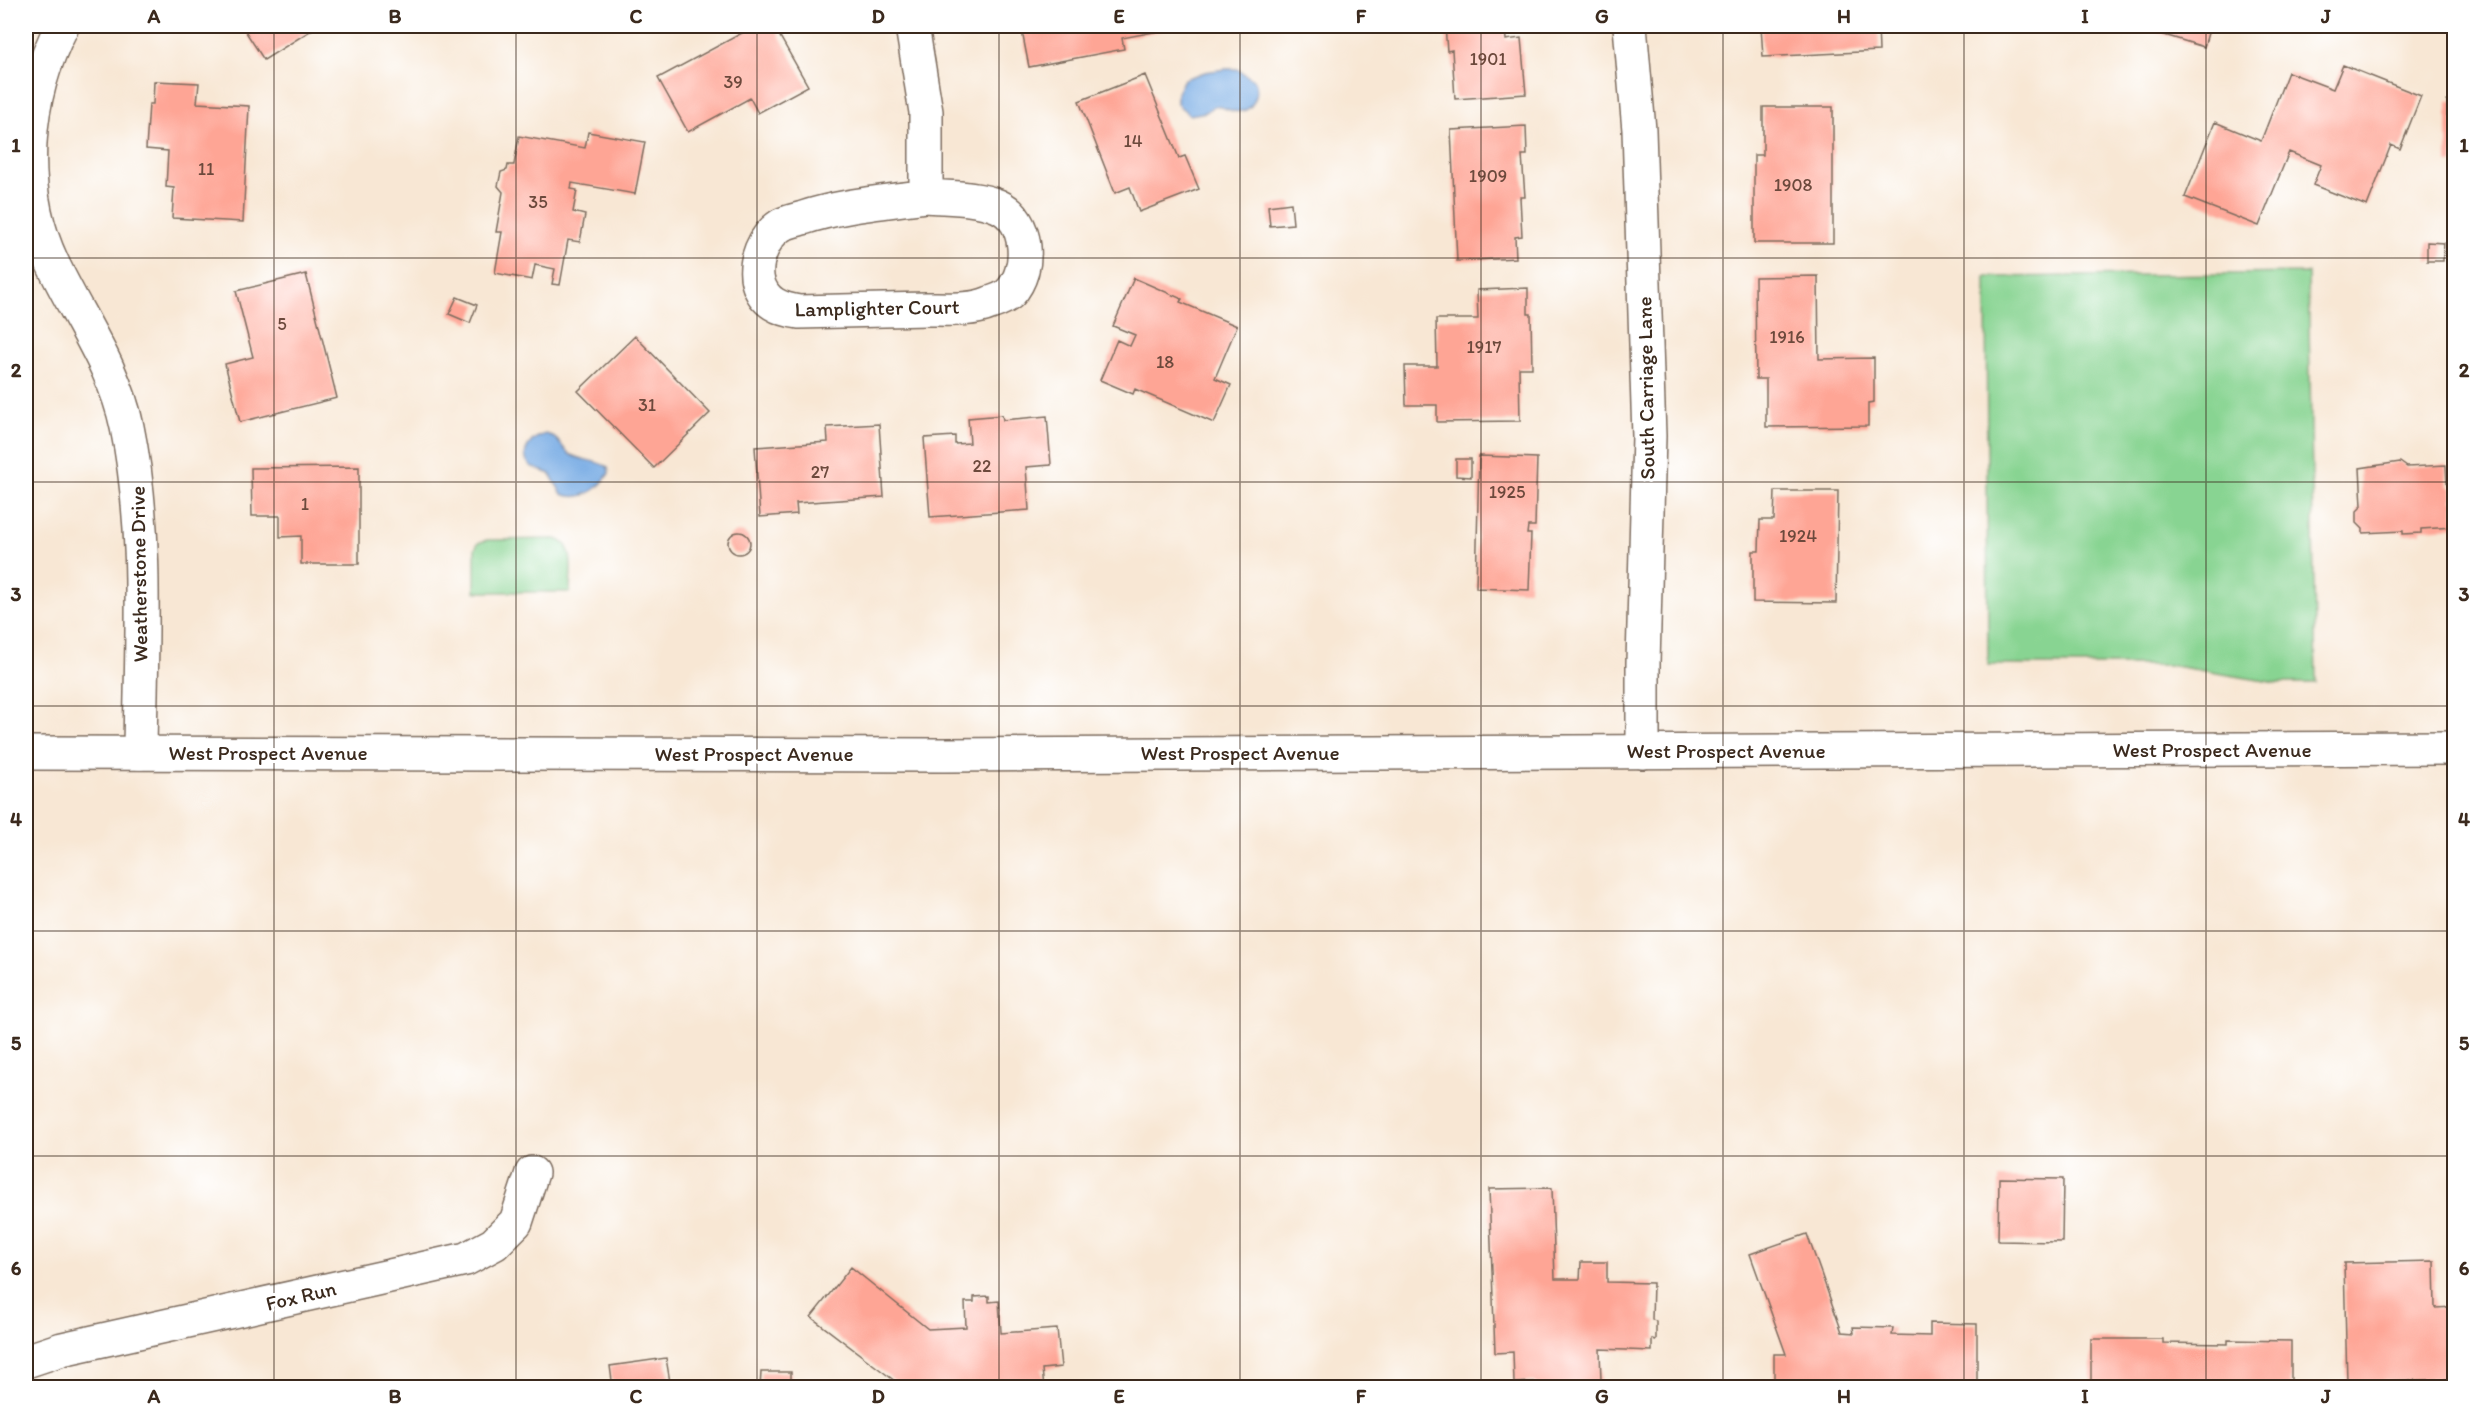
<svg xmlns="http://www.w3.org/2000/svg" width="2480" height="1413" font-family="Itim,sans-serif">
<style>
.green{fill:#88d492;stroke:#627f58;stroke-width:1.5}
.water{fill:#77abe4;stroke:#596a81;stroke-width:1.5}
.building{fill:#fea595}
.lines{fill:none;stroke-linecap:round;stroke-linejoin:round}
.minor-casing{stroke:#7d6c5e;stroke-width:36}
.secondary-casing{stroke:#7d6c5e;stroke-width:36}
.minor{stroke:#fff;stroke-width:33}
.secondary{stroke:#fff;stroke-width:33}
.grid{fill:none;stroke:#3b2a1e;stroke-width:1.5;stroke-opacity:0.55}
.labels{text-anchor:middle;stroke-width:6;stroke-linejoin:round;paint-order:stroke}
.number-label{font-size:18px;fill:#6c493c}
.street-label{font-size:21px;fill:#3b2a1e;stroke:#fff}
.neatline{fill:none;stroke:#3b2a1e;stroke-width:2}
.grid-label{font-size:20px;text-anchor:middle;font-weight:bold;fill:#3b2a1e}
</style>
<rect width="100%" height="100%" fill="#fff"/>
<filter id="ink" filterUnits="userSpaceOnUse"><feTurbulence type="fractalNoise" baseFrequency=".0167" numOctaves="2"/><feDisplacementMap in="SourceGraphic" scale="12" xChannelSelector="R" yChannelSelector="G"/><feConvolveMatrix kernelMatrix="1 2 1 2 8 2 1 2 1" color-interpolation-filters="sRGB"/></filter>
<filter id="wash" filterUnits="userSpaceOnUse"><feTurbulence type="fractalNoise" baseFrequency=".008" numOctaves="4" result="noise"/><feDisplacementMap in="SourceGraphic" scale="24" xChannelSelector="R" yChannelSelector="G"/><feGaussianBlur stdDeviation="1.35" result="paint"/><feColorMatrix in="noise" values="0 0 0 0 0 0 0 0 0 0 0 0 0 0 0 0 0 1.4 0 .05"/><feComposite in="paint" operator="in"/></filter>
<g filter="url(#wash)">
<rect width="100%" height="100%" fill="#f8e7d4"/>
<!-- green -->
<path class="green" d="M 2308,273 L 2316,683 L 2277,683 L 2168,665 L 1988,665 L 1986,277 Z
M 555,539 C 577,543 570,575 570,592 L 475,592 L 475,549 L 478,543 L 487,540 Z"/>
<!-- water -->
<path class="water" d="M 1226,69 L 1237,69 L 1255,81 C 1260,96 1252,115 1233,111 C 1226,109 1221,106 1214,106 L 1206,112 L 1190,115 L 1177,104 L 1177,93 L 1184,79 L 1205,72 Z
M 546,434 C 559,437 561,448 571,455 C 583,461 596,460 608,467 L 609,473 C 599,490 581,502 562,494 L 550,474 C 543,471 537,470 531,466 C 517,453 532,437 546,434 Z"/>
<g id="blocks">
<!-- building -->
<path class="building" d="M 242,26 L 318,26 L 264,60 Z
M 755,26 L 774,26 L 808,86 L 758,113 L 750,98 L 688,132 L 658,78 Z
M 1021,26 L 1174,26 L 1175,28 L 1122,38 L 1124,49 L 1029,67 Z
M 1445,26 L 1505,26 L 1506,40 L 1521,38 L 1526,94 L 1455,99 L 1452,50 L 1447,51 Z
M 1761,26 L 1878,26 L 1879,51 L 1763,57 Z
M 2135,26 L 2210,26 L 2204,47 Z
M 2343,65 L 2421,96 L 2400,149 L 2391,145 L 2367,206 L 2313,185 L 2321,165 L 2289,152 L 2259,226 L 2185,197 L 2215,122 L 2261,141 L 2288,72 L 2333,89 Z
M 1145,75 L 1179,158 L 1185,156 L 1199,189 L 1139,212 L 1130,187 L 1115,193 L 1079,101 Z
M 154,81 L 199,83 L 197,103 L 249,106 L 243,222 L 172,218 L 174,188 L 166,187 L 168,151 L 146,149 L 149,104 L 153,104 Z
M 2447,101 L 2454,101 L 2454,163 L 2447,163 Z
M 1763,107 L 1833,107 L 1833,243 L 1754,243 L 1754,155 L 1763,155 Z
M 1526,126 L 1527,155 L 1522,155 L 1525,197 L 1520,197 L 1522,236 L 1515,237 L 1516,258 L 1457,261 L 1451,130 Z
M 588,132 L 645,142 L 635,194 L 572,183 L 571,189 L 577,190 L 573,212 L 585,215 L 580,242 L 568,240 L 560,285 L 552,284 L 555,269 L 535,265 L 532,280 L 495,273 L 502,232 L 496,232 L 503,192 L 498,186 L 501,172 L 507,170 L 508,165 L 514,165 L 519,136 L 585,148 Z
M 1291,203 L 1293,224 L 1270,226 L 1268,206 Z
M 2427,242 L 2444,243 L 2443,261 L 2427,261 Z
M 306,274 L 337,398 L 240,422 L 225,364 L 253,357 L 236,291 Z
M 1818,276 L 1819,359 L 1874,358 L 1874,402 L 1868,403 L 1868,426 L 1766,427 L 1766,379 L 1756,379 L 1755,277 Z
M 1134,278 L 1182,299 L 1180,302 L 1237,326 L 1215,378 L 1231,385 L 1214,423 L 1135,389 L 1133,394 L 1100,380 L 1117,340 L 1130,346 L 1135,335 L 1113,326 Z
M 1528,288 L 1528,314 L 1531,314 L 1532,368 L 1519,368 L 1520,421 L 1437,422 L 1437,405 L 1406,405 L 1405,366 L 1437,366 L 1436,319 L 1478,319 L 1477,290 Z
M 457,297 L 477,305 L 470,323 L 449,314 Z
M 635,336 L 710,413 L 654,468 L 578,391 Z
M 1002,415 L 1003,420 L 1047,416 L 1051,465 L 1026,467 L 1029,510 L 930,517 L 924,438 L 955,436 L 955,444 L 970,443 L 968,418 Z
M 879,424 L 884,497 L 796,503 L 797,514 L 760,517 L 755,447 L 828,442 L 827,427 Z
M 1479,456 L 1537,458 L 1535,526 L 1528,526 L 1527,534 L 1531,534 L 1529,590 L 1476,588 Z
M 1456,459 L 1471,459 L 1471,477 L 1456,476 Z
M 2400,462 L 2407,467 L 2446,465 L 2447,485 L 2452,489 L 2452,501 L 2454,501 L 2454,527 L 2421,529 L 2421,533 L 2403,534 L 2403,531 L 2363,533 L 2363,529 L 2357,523 L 2357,511 L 2362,506 L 2360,468 Z
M 359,467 L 359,564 L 301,564 L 301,536 L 280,537 L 280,516 L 252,516 L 251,468 Z
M 1775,491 L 1838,491 L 1836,603 L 1753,602 L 1753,551 L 1759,551 L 1760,520 L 1774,520 Z
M728 543a11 11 0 1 1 22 0a11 11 0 1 1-22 0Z
M 1999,1178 L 2063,1179 L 2062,1242 L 1998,1241 Z
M 1552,1188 L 1555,1279 L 1580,1279 L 1581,1262 L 1607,1262 L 1607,1282 L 1653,1283 L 1652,1320 L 1656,1321 L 1656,1340 L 1652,1339 L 1652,1351 L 1600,1349 L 1601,1381 L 1595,1388 L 1539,1388 L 1534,1382 L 1514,1383 L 1513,1352 L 1495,1353 L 1489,1189 Z
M 1807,1234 L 1842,1332 L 1854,1333 L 1853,1327 L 1893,1328 L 1892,1335 L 1930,1336 L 1930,1323 L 1977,1324 L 1977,1388 L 1774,1388 L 1774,1354 L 1786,1354 L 1750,1254 Z
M 2434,1261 L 2435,1308 L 2454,1307 L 2454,1379 L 2347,1382 L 2344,1263 Z
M 851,1267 L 928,1329 L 966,1327 L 965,1302 L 974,1302 L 974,1297 L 989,1296 L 989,1302 L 999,1301 L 1001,1333 L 1057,1329 L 1061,1367 L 1042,1369 L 1044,1388 L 896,1388 L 896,1382 L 891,1378 L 811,1317 Z
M 2091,1339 L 2163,1339 L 2163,1343 L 2228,1344 L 2228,1340 L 2291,1341 L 2291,1388 L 2091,1388 Z
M 666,1358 L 671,1388 L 613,1388 L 610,1366 Z
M 761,1372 L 791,1372 L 791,1388 L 760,1388 Z"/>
</g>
</g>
<g filter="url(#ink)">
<use href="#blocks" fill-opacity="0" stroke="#7d6c5e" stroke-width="1.5"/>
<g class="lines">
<!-- minor casing -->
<g class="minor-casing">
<path id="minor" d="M 62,26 C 25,97 17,187 52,262 C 77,316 115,367 127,427 C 149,533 141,644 140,753
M 912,26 L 926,112 L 926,196
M 1630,26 L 1639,130 L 1649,436 L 1643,663 L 1643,752
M 926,196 C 949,198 976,197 998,206 C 1029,220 1032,269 1010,293 C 1006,297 996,301 990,303 C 972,311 946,309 927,309 C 884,310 842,311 799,312 C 780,309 764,303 758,282 C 753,262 764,236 781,225 C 787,222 796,220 803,218 C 842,205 885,202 926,196 Z
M 26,1361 L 62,1349 L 466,1259 L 494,1244 L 516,1222 L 532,1173"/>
</g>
<!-- secondary casing -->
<g class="secondary-casing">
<path id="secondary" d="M 26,753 L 944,755 L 2454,748"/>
</g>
<!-- minor -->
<use href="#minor" class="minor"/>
<!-- secondary -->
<use href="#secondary" class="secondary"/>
</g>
</g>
<!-- grid -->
<path class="grid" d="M 274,26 L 274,1388M 516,26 L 516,1388M 757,26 L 757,1388M 999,26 L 999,1388M 1240,26 L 1240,1388M 1481,26 L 1481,1388M 1723,26 L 1723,1388M 1964,26 L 1964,1388M 2206,26 L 2206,1388M 26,258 L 2454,258M 26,482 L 2454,482M 26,706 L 2454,706M 26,931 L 2454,931M 26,1156 L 2454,1156"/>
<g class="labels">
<!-- number labels -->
<g class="number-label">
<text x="1488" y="65">1901</text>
<text x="733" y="88">39</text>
<text x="1133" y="147">14</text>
<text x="206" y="175">11</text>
<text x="1488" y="182">1909</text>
<text x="1793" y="191">1908</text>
<text x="538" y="208">35</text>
<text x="282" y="330">5</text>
<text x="1787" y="343">1916</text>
<text x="1484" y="353">1917</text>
<text x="1165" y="368">18</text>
<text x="647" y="411">31</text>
<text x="982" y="472">22</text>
<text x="820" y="478">27</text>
<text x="1507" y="498">1925</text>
<text x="305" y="510">1</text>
<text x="1798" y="542">1924</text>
</g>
<!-- street labels -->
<g class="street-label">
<text transform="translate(877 308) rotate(-1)" y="7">Lamplighter Court</text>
<text transform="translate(1646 388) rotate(-91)" y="7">South Carriage Lane</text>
<text transform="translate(139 574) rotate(-91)" y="7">Weatherstone Drive</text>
<text x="2212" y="757">West Prospect Avenue</text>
<text x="1726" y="758">West Prospect Avenue</text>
<text x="268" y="760">West Prospect Avenue</text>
<text x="1240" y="760">West Prospect Avenue</text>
<text x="754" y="761">West Prospect Avenue</text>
<text transform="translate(301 1296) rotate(-13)" y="7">Fox Run</text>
</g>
</g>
<!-- margin -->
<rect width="2480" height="1413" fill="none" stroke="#fff" stroke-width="66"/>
<rect x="33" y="33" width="2414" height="1347" class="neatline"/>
<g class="grid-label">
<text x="154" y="23">A</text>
<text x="395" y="23">B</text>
<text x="636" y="23">C</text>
<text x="878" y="23">D</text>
<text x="1119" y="23">E</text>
<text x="1361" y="23">F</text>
<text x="1602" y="23">G</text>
<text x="1844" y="23">H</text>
<text x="2085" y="23">I</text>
<text x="2326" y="23">J</text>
<text x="16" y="152">1</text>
<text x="2464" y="152">1</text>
<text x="16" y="377">2</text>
<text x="2464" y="377">2</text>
<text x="16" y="601">3</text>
<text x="2464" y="601">3</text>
<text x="16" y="826">4</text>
<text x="2464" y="826">4</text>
<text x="16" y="1050">5</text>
<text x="2464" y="1050">5</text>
<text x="16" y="1275">6</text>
<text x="2464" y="1275">6</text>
<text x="154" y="1403">A</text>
<text x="395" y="1403">B</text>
<text x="636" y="1403">C</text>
<text x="878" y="1403">D</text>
<text x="1119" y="1403">E</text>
<text x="1361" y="1403">F</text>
<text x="1602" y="1403">G</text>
<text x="1844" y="1403">H</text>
<text x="2085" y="1403">I</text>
<text x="2326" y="1403">J</text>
</g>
</svg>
